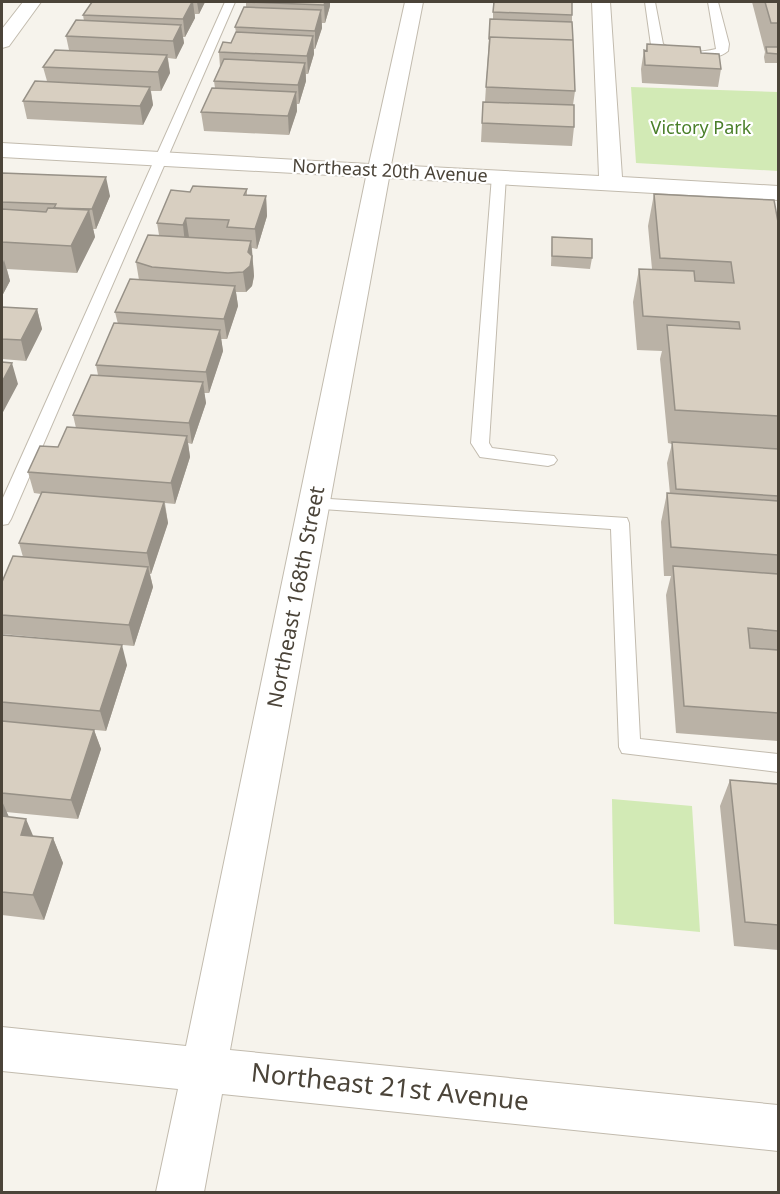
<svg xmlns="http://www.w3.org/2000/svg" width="780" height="1194" font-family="'Noto Sans',sans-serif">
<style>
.green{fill:#d2eab5}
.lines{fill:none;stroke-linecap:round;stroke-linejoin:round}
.service-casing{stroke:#c2bbae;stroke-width:2}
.minor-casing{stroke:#c2bbae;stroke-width:2}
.service{fill:#fff;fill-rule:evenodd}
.minor{fill:#fff;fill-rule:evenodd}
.wall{fill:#bab2a6}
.shaded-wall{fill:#979187}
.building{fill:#d8cfc1;stroke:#979187;stroke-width:1.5}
.labels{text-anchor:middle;stroke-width:4.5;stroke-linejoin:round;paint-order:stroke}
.far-park-label{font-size:18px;fill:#4a7f2a;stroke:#fff}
.far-street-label{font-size:18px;fill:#4b4439;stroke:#fff}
.street-label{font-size:21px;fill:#4b4439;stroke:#fff}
.near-street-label{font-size:26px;fill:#4b4439;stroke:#fff}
</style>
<rect width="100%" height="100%" fill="#f6f3ec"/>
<!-- green -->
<path class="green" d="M 631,87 L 778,92 L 778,171 L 636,163 Z
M 612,799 L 692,806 L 700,932 L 614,924 Z"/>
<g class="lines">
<!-- service casing -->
<g class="service-casing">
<path id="service" d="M 225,2 L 235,2 L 11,519 L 8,524 L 2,525 L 2,500 Z
M 645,2 L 655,2 L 663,44 C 678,54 699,53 716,49 L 708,2 L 718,2 L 729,44 L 728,51 C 712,65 665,60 651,45 Z
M 499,172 L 506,176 L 489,443 L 492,448 L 554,456 L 557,460 L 554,464 L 548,466 L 480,457 L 471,443 L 492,176 Z
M 314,498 L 627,518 L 629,523 L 640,739 L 778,754 L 778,772 L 622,753 L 619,747 L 611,529 L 308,508 L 305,504 L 308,500 Z"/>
</g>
<!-- minor casing -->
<g class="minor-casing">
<path id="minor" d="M 23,2 L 41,2 L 9,46 L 2,48 L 2,29 Z
M 405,2 L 423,2 L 391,165 L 599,176 L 592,2 L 610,2 L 622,177 L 778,186 L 778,200 L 389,178 L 230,1050 L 778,1105 L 778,1151 L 222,1094 L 204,1192 L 156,1192 L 178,1089 L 2,1071 L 2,1027 L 186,1046 L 366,177 L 2,157 L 2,143 L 369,164 Z"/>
</g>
<!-- service -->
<use href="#service" class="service"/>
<!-- minor -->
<use href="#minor" class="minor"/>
</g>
<!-- wall -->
<path class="wall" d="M 92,2 L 205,2 L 199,14 L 195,14 L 195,18 L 185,37 L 183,37 L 184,43 L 176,59 L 168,58 L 170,73 L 161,91 L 151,91 L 153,105 L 143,125 L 27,119 L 23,101 L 47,81 L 43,67 L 69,50 L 66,36 L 84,21 L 83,15 Z
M 246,2 L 330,2 L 330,6 L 325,23 L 322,23 L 322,28 L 315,49 L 314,49 L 314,54 L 308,74 L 306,74 L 306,81 L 299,104 L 297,104 L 297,111 L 289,135 L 204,131 L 201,112 L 215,88 L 214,81 L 220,67 L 219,52 L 231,43 L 236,32 L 235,27 L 246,7 Z
M 493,2 L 572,2 L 572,22 L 575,91 L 573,105 L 574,127 L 572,146 L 481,142 L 483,102 L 485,102 L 489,38 L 493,19 Z
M 752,2 L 778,2 L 778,63 L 765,63 L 764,57 L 765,52 Z
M 647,44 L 701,53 L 721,69 L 718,87 L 642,83 L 641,69 L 644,50 L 646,50 Z
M 2,173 L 110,196 L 96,229 L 93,229 L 95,237 L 77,273 L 7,269 L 10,281 L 2,296 Z
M 247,189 L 247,195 L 266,196 L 267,216 L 257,249 L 252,248 L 254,276 L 252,286 L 246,292 L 236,292 L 238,306 L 227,339 L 221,339 L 223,351 L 209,393 L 204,393 L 206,403 L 192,444 L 188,443 L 190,457 L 175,504 L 165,503 L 168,523 L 151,574 L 150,574 L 153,587 L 134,646 L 2,634 L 2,582 L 23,557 L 19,543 L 41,494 L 34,493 L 28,472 L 58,447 L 76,428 L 73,415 L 98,375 L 96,365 L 118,324 L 115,312 L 139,280 L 136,262 L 159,235 L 157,223 L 190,192 Z
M 654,194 L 778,222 L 778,741 L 676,733 L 666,595 L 671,576 L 664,576 L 661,522 L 667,493 L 670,494 L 667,463 L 672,444 L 668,443 L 660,359 L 662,351 L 637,350 L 633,302 L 639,269 L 652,269 L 648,226 Z
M 552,237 L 592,258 L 590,269 L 551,266 Z
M 2,307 L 37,309 L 42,329 L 26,361 L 2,359 Z
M 2,635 L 127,665 L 106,731 L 2,721 Z
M 2,721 L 94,730 L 101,749 L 78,819 L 6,812 L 9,817 L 33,836 L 53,838 L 63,863 L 44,920 L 2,915 Z
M 730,780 L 778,784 L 778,950 L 734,946 L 720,806 Z"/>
<!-- shaded-wall -->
<path class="shaded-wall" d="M 192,2 L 193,2 L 195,18 L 185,37 L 183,19 Z
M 197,2 L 205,2 L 199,14 Z
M 325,2 L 330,2 L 330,6 L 325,23 L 324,5 Z
M 321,10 L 322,28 L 315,49 L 315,31 Z
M 181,25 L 184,43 L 176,59 L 173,41 Z
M 313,36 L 314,54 L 308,74 L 307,56 Z
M 167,55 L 170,73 L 161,91 L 158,72 Z
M 305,63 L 306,81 L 299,104 L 298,85 Z
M 150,87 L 153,105 L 143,125 L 140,106 Z
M 296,92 L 297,111 L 289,135 L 288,116 Z
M 106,177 L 110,196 L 96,229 L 92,209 Z
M 266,196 L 267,216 L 257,249 L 255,229 Z
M 89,210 L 95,237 L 77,273 L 71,246 Z
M 186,218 L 189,237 L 185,244 L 183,225 Z
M 251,241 L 254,276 L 252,286 L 246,292 L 243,272 L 248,252 Z
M 4,260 L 10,281 L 2,296 L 2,265 Z
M 235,286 L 238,306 L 227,339 L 224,319 Z
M 37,309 L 42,329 L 26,361 L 21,340 Z
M 220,330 L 223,351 L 209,393 L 206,372 Z
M 12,363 L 18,384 L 2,414 L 2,382 Z
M 203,382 L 206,403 L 192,444 L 189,423 Z
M 187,436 L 190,457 L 175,504 L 171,483 Z
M 164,502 L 168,523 L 151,574 L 147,553 Z
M 148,567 L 153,587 L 134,646 L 129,625 Z
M 122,645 L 127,665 L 106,731 L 100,711 Z
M 94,730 L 101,749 L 78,819 L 71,800 Z
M 2,801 L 12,824 L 2,834 Z
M 26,819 L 37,845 L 21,835 Z
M 53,838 L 63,863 L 44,920 L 33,895 Z"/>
<!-- building -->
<path class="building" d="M 92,2 L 192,2 L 183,19 L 83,15 Z
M 246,2 L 325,2 L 324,5 Z
M 494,2 L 572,2 L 572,15 L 493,12 Z
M 765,2 L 778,2 L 778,23 L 771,23 Z
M 244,7 L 321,10 L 315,31 L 235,27 Z
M 490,19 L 572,22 L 573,40 L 490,37 L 489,38 Z
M 76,20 L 181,25 L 173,41 L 66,36 Z
M 236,32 L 313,36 L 307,56 L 219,52 L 223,42 L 231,43 Z
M 490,37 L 573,40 L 575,91 L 486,87 Z
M 647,44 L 700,47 L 701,53 L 719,54 L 721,69 L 645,65 L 644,50 L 647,51 Z
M 766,47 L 778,47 L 778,54 L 767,53 Z
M 55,50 L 167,55 L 158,72 L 43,67 Z
M 224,59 L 305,63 L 298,85 L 214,81 Z
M 35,81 L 150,87 L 140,106 L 23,101 Z
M 212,88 L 296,92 L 288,116 L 201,112 Z
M 483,102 L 574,105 L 574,127 L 482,123 Z
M 2,173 L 106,177 L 92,209 L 54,208 L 56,204 L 2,202 Z
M 193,186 L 247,189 L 244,195 L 266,196 L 255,229 L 227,227 L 229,220 L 186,218 L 183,225 L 157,223 L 171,190 L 190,192 Z
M 654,194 L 774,200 L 778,222 L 778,416 L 675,410 L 667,325 L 740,329 L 739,322 L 643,316 L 639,269 L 694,271 L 695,281 L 734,283 L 731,262 L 660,258 Z
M 48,208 L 89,210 L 71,246 L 2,242 L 2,209 L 46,212 Z
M 148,235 L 251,241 L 248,252 L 252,256 L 250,266 L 243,272 L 228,273 L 152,267 L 136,262 Z
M 552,237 L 592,239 L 592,258 L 552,256 Z
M 130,279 L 235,286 L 224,319 L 115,312 Z
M 2,307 L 37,309 L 21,340 L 2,339 Z
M 114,323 L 220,330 L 206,372 L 96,365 Z
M 2,362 L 12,363 L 2,382 Z
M 91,375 L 203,382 L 189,423 L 73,415 Z
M 67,427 L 187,436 L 171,483 L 28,472 L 40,446 L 58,447 Z
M 672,442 L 778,449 L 778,496 L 676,489 Z
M 42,492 L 164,502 L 147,553 L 19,543 Z
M 667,493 L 778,501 L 778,555 L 671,547 Z
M 13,556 L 148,567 L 129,625 L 2,615 L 2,582 Z
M 673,566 L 778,574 L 778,631 L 748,628 L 750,648 L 778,650 L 778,713 L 684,706 Z
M 2,635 L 122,645 L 100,711 L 2,702 Z
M 2,721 L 94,730 L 71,800 L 2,793 Z
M 730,780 L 778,784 L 778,925 L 745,922 Z
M 2,816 L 26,819 L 21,835 L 53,838 L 33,895 L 2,892 Z"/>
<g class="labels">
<!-- far-park labels -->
<g class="far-park-label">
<text x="701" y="134">Victory Park</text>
</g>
<!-- far-street labels -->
<g class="far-street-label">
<text transform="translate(390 171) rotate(3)" y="6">Northeast 20th Avenue</text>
</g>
<!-- street labels -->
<g class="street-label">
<text transform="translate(296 597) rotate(-79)" y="7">Northeast 168th Street</text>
</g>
<!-- near-street labels -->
<g class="near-street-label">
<text transform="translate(390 1087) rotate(6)" y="9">Northeast 21st Avenue</text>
</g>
</g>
<!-- border -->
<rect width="780" height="1194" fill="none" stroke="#4b4439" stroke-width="6"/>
</svg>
